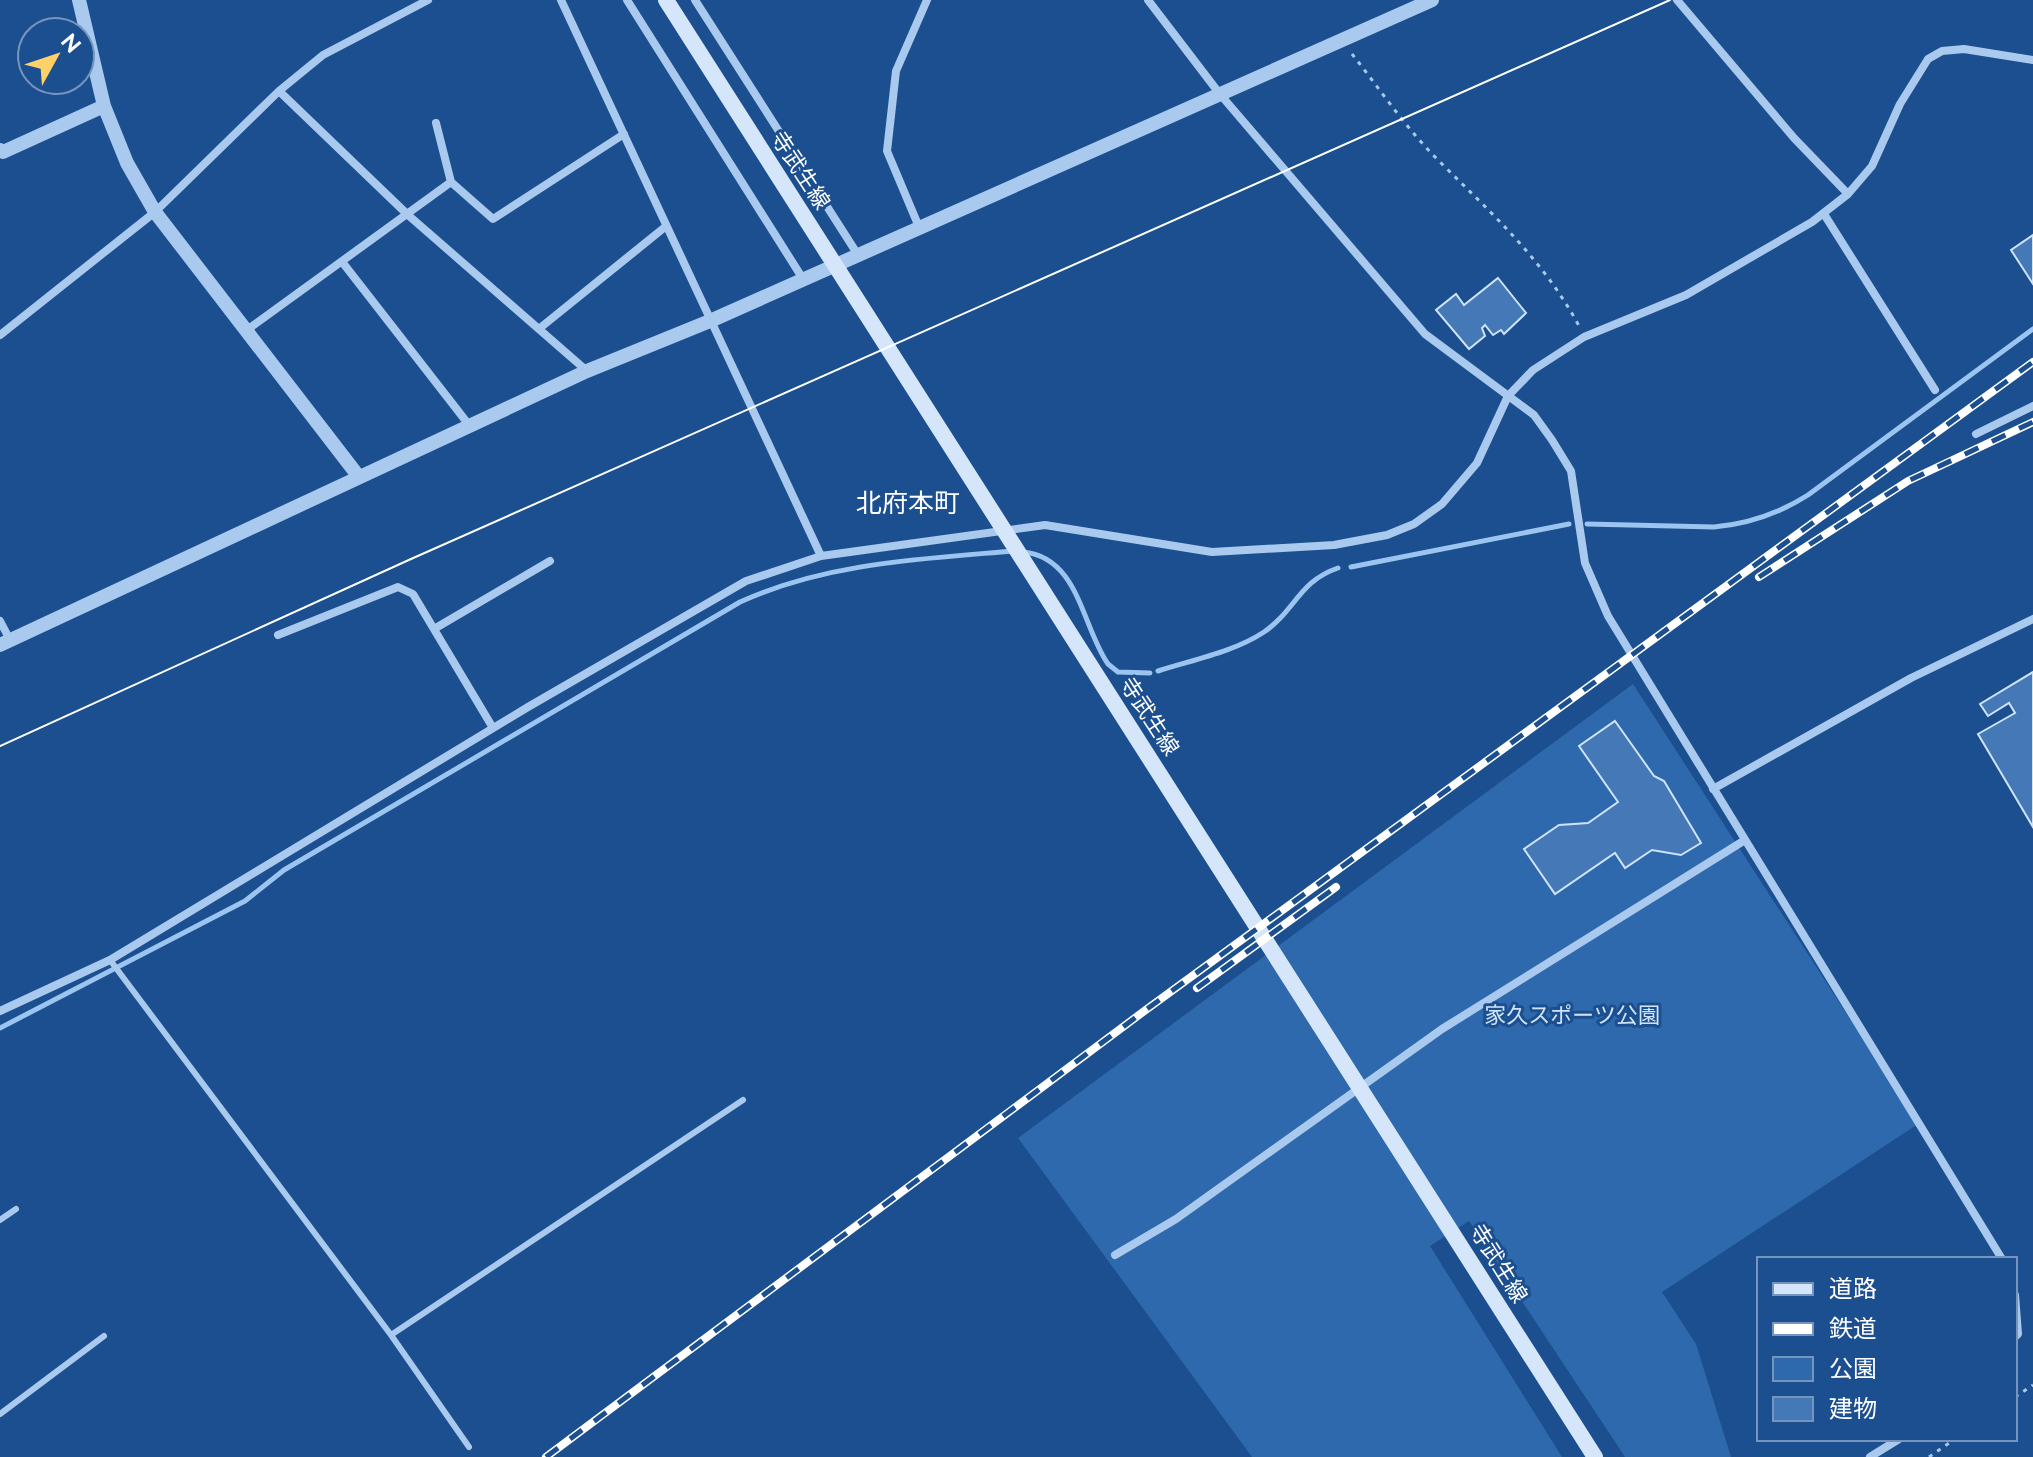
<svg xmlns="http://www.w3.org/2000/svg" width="2033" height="1457" font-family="Raleway,'Noto Sans JP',sans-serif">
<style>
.green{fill:#2e69ad}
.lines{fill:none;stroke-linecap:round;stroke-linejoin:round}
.stream{stroke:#9cc4f0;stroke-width:5}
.building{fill:#4478b7;stroke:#cfe3fa;stroke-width:2}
.path{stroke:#a9c9ee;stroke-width:3;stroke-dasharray:4 6;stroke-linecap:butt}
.service{stroke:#a9c9ee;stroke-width:6}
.minor{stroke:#a9c9ee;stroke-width:8}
.tertiary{stroke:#a9c9ee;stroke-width:14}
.secondary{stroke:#d6e6fa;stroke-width:16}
.tram{stroke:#fff;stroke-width:2}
.rail-casing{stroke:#fff;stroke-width:8}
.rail{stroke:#1b4f8f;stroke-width:5;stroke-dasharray:15;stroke-linecap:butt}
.labels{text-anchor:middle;stroke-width:6;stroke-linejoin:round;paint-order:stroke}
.street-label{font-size:22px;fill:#fff;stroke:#1b4f8f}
.park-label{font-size:22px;fill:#cfe3fa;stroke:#1b4f8f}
.quarter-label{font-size:26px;fill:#fff;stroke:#1b4f8f}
</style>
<rect width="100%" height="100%" fill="#1b4f8f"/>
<!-- green -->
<path class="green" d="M 1633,684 L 1918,1124 L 1662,1292 L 1696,1344 L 1731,1457 L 1625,1457 L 1469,1221 L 1430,1246 L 1562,1457 L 1252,1457 L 1018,1138 Z"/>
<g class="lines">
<!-- stream -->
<path class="stream" d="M 1587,524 L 1714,527 C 1749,524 1778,514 1808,495 L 2033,329
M 1023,552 C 1079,557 1082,627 1108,664 L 1118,672 L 1150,673
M 1351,567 L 1569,524
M 1158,671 C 1192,660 1234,652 1264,632 C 1295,611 1299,581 1338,568
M 0,1028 L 245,901 L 284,870 L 740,602 C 826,563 920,559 1013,551"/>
</g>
<!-- building -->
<path class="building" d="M 2033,235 L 2033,284 L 2011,250 Z
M 1498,278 L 1526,313 L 1504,334 L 1501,330 L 1493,335 L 1485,325 L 1482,328 L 1485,336 L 1469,349 L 1436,310 L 1456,294 L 1464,305 Z
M 2033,672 L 2033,827 L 1978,734 L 2015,713 L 2009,703 L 1988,716 L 1980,704 Z
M 1615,721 L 1654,776 L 1664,781 L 1701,843 L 1681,855 L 1652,850 L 1625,868 L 1615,853 L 1555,894 L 1524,849 L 1559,825 L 1588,823 L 1618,802 L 1579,746 Z"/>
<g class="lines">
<!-- path -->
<path class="path" d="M 1352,54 C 1379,88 1405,127 1437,159 C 1490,212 1543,259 1579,326
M 2015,1397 L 2033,1385
M 1929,1457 L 1955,1439"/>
<!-- service -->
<path class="service" d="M 110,960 L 391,1335 L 469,1447
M 0,1220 L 16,1209
M 391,1335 L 743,1100
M 0,1414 L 104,1336"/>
<!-- minor -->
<path class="minor" d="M 561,0 L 821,556
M 627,0 L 803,279
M 695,0 L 858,255
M 1148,0 L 1219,93 L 1425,334 L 1534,415 L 1552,440 L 1571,471 L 1585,563 L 1608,616 L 2002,1259
M 1677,0 L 1794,138 L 1848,194
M 279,91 L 408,215 L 587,371
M 436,123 L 451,182 L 493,219 L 624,134
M 1824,214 L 1935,390
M 919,227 L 887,151 L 896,71 L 927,0
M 343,263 L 469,425
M 540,328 L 665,227
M 247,330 L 451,182
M 0,335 L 155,212 L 279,91 L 323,55 L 428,0
M 1976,434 L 2033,406
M 0,621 L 10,640
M 434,629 L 550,561
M 278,635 L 398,587 L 413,594 L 493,728
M 1713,789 L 1911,678 L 2033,619
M 0,1011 L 110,960 L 528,707 L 746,581 L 821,556 L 1045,525 L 1212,552 L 1334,545 L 1387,535 L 1414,524 L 1442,504 L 1477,463 L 1508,396 L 1533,370 L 1584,337 L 1686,295 L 1812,222 L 1848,194 L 1872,166 L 1900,104 L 1928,59 L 1942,51 L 1964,49 L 2033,60
M 1115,1255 L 1176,1219 L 1442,1029 L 1745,840
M 2015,1295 L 2018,1334 L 2015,1337
M 1870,1457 L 1899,1439"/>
<!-- tertiary -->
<path class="tertiary" d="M 79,0 L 104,106 L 127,163 L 155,212 L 359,477
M 0,150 L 3,152 L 104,106
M 0,645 L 587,371 L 710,321 L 1432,0"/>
<!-- secondary -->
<path class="secondary" d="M 666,0 L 1595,1457"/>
<!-- tram -->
<path class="tram" d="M 0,746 L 411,559 L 1670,0"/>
<!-- rail casing -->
<g class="rail-casing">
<path id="rail" d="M 1759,577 L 1908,481 L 2033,422
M 1197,988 L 1336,887
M 546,1457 L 1147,1009 L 2033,362"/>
</g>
<!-- rail -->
<use href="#rail" class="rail"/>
</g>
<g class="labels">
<!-- street labels -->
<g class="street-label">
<text transform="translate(801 170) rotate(57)" y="8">寺武生線</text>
<text transform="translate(1150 716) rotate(57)" y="8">寺武生線</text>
<text transform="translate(1499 1263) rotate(58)" y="8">寺武生線</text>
</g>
<!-- park labels -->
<g class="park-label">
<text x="1572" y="1023">家久スポーツ公園</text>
</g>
<!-- quarter labels -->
<g class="quarter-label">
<text x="908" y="512">北府本町</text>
</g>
</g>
<!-- legend -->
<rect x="1757" y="1257" width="260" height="184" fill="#1b4f8f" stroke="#7695bc" stroke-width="2"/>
<rect x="1773" y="1283" width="40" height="12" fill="#d6e6fa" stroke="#7695bc" stroke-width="2"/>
<text x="1829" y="1297" font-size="24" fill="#ffffff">道路</text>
<rect x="1773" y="1323" width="40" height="12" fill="#ffffff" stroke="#7695bc" stroke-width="2"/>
<text x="1829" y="1337" font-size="24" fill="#ffffff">鉄道</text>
<rect x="1773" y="1357" width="40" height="24" fill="#2e69ad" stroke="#7695bc" stroke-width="2"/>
<text x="1829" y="1377" font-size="24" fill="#ffffff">公園</text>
<rect x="1773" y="1397" width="40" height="24" fill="#4478b7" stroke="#7695bc" stroke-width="2"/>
<text x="1829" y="1417" font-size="24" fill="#ffffff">建物</text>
<!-- north arrow -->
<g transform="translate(56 56) rotate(50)"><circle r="38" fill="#1b4f8f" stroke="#7695bc" stroke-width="2"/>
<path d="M0-6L14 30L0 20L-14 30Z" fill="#ffd166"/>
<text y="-12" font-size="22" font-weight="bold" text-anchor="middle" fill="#ffffff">N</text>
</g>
</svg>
